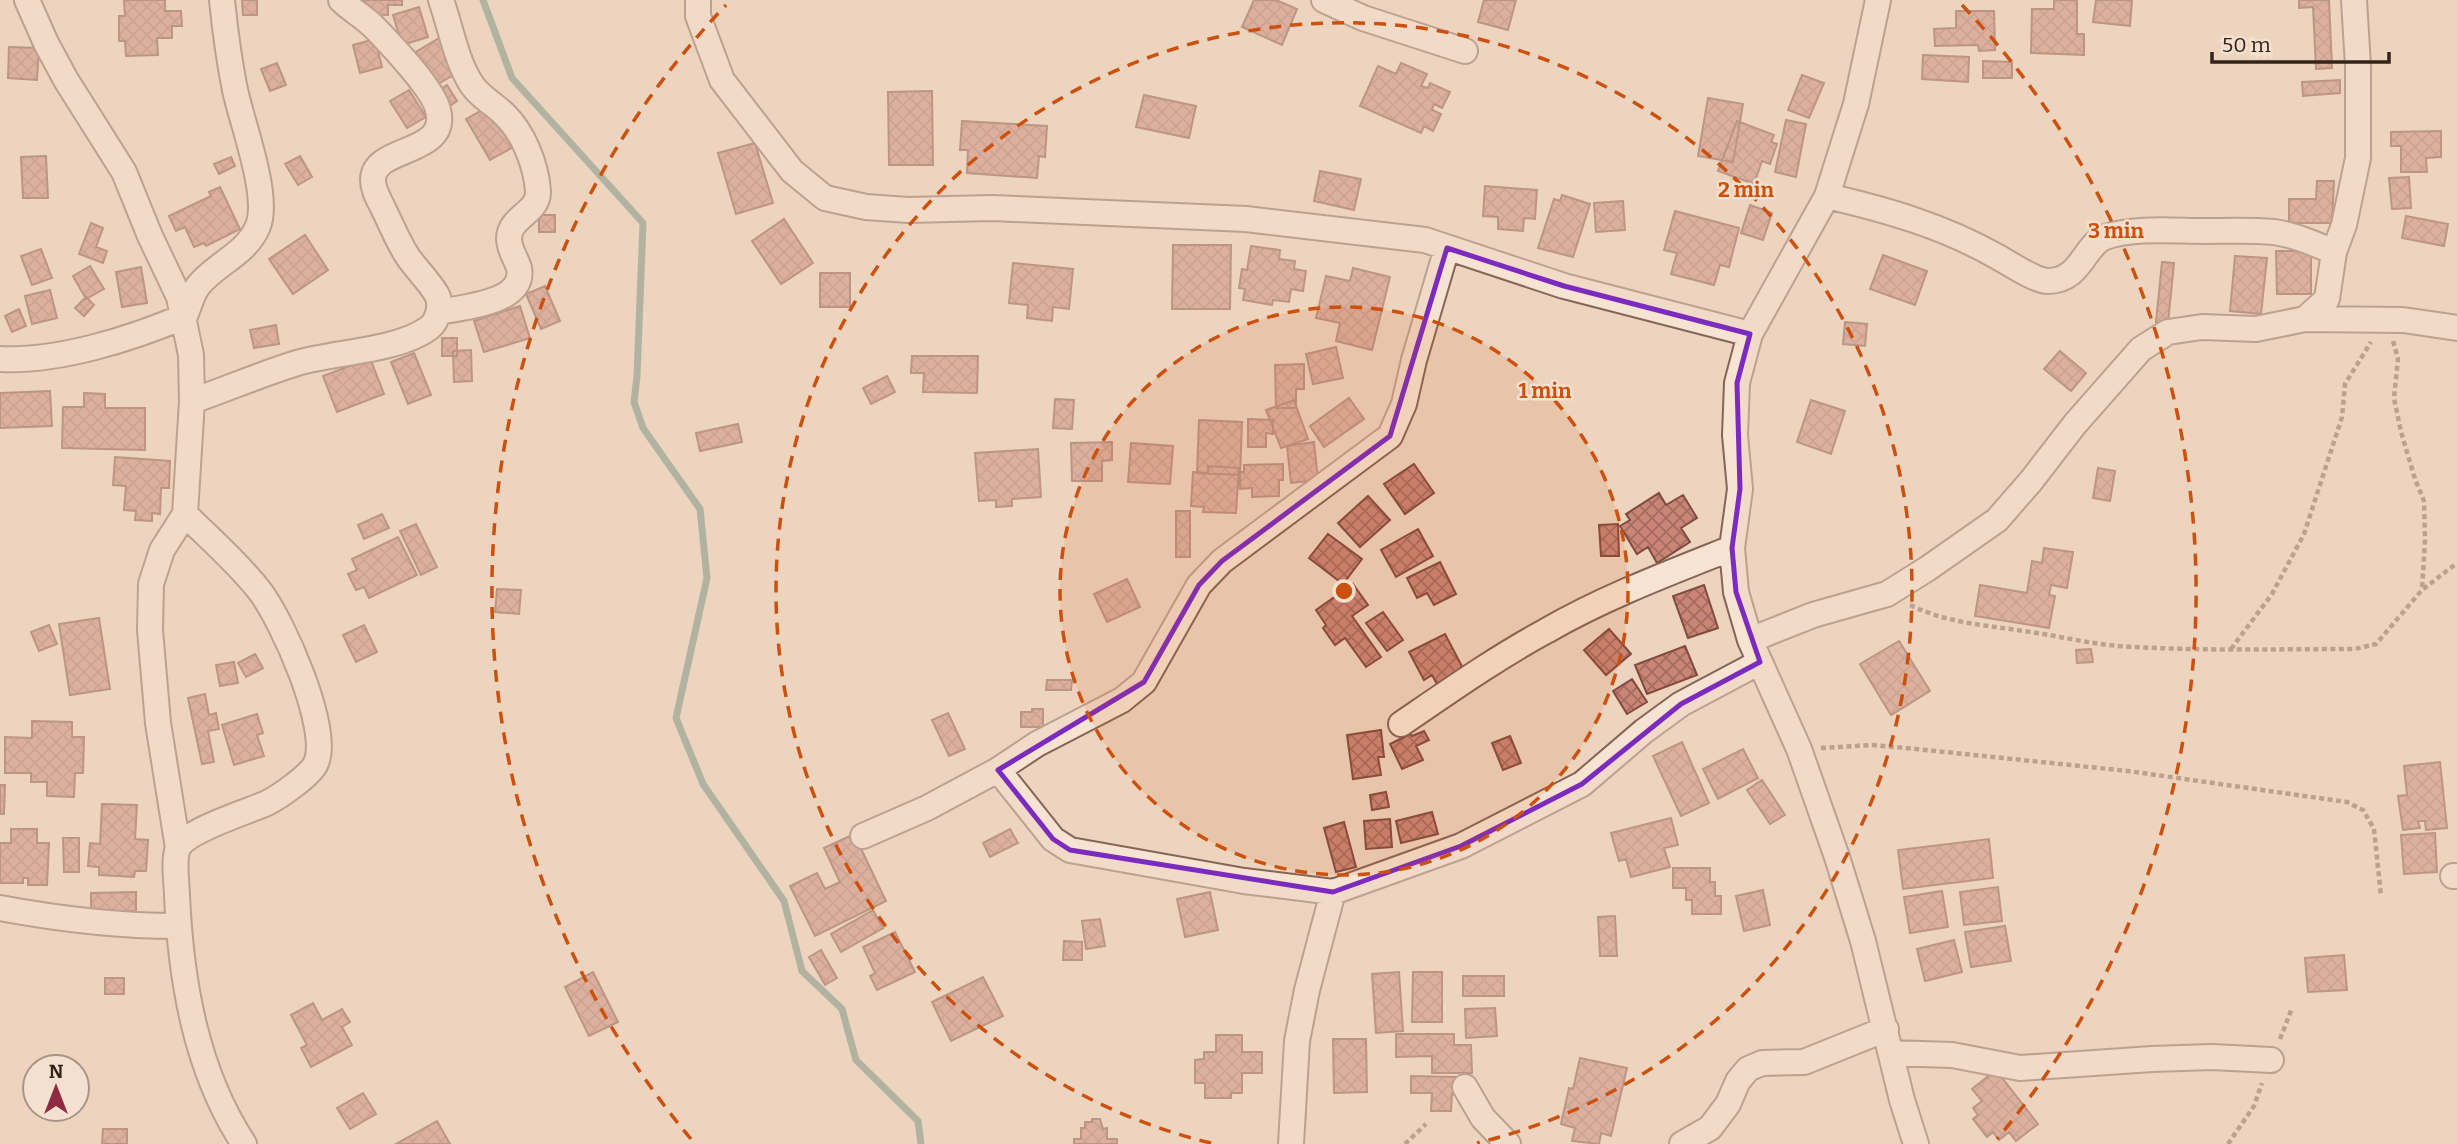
<svg xmlns="http://www.w3.org/2000/svg" width="2457" height="1144" font-family="Bitter,serif">
<style>
.lines{fill:none;stroke-linecap:round;stroke-linejoin:round}
.stream{stroke:#6a8b7b;stroke-width:7}
.building{fill:url(#building-cross-hatch);stroke:#824a3f;stroke-width:2}
.minor-casing{stroke:#846558;stroke-width:28}
.path{stroke:#846558;stroke-width:4.5;stroke-dasharray:5 3.5;stroke-linecap:butt}
.minor{stroke:#f7e3d1;stroke-width:24}
.marked{fill:none;stroke:#7b2cbf;stroke-width:5;stroke-linejoin:round}
.ring{fill:none;stroke:#cd510e;stroke-width:3.5;stroke-dasharray:12 9}
.centre{fill:#cd510e;stroke:#f4e0ce;stroke-width:3.5}
.ring-label{font-size:21px;text-anchor:middle;font-weight:bold;fill:#cd510e;stroke:#f4e0ce;stroke-width:5;stroke-linejoin:round;paint-order:stroke}
</style>
<defs>
<pattern id="building-cross-hatch" width="8" height="8" patternUnits="userSpaceOnUse" patternTransform="scale(1.75)"><rect width="8" height="8" fill="#c98576"/><path d="M0 0l8 8M0 8l8-8" fill="none" stroke="#a46c60"/></pattern>
</defs>
<rect width="100%" height="100%" fill="#ecd4bf"/>
<g class="lines">
<!-- stream -->
<path class="stream" d="M 483,0 L 512,78 L 643,223 L 637,376 L 634,402 L 643,428 L 700,509 L 707,578 L 676,718 L 703,784 L 784,901 L 802,971 L 842,1009 L 856,1060 L 918,1121 L 921,1144"/>
</g>
<!-- building -->
<path class="building" d="M 124,0 L 165,0 L 165,11 L 181,11 L 182,26 L 172,26 L 172,38 L 157,38 L 158,55 L 126,56 L 125,41 L 119,41 L 119,16 L 125,16 Z
M 242,0 L 257,0 L 257,15 L 243,15 Z
M 358,0 L 402,0 L 402,5 L 388,5 L 388,15 L 362,14 Z
M 1254,0 L 1276,0 L 1297,9 L 1282,45 L 1242,27 Z
M 1484,0 L 1516,0 L 1508,30 L 1478,22 Z
M 2054,0 L 2077,0 L 2077,34 L 2084,34 L 2084,55 L 2031,53 L 2032,9 L 2054,9 Z
M 2096,0 L 2132,0 L 2130,26 L 2093,22 Z
M 2299,0 L 2329,0 L 2332,68 L 2316,69 L 2313,7 L 2299,8 Z
M 419,7 L 428,37 L 402,45 L 393,15 Z
M 1956,11 L 1994,11 L 1995,50 L 1979,51 L 1978,45 L 1935,46 L 1934,29 L 1956,28 Z
M 439,38 L 460,71 L 435,86 L 414,53 Z
M 375,39 L 382,67 L 360,73 L 353,45 Z
M 9,47 L 39,48 L 37,80 L 8,78 Z
M 1923,55 L 1969,57 L 1968,82 L 1922,79 Z
M 1983,61 L 2012,62 L 2012,78 L 1983,78 Z
M 277,63 L 286,85 L 270,91 L 261,69 Z
M 1401,63 L 1427,74 L 1421,86 L 1428,88 L 1430,83 L 1450,92 L 1442,108 L 1434,104 L 1432,110 L 1441,114 L 1433,131 L 1424,126 L 1421,133 L 1360,106 L 1378,66 L 1396,74 Z
M 1802,75 L 1824,83 L 1809,118 L 1788,110 Z
M 2340,80 L 2340,93 L 2303,96 L 2302,82 Z
M 447,85 L 457,101 L 445,109 L 435,93 Z
M 409,90 L 426,117 L 407,128 L 390,101 Z
M 932,91 L 933,165 L 889,165 L 888,92 Z
M 1144,95 L 1196,106 L 1189,138 L 1136,127 Z
M 1708,98 L 1743,104 L 1733,162 L 1698,156 Z
M 491,105 L 515,146 L 490,160 L 466,119 Z
M 1786,120 L 1806,124 L 1796,177 L 1775,172 Z
M 962,121 L 1047,126 L 1045,157 L 1039,156 L 1037,178 L 967,173 L 968,150 L 960,150 Z
M 1737,121 L 1774,135 L 1771,142 L 1777,144 L 1770,164 L 1762,161 L 1754,184 L 1718,171 Z
M 2441,131 L 2441,157 L 2426,158 L 2427,172 L 2401,172 L 2401,146 L 2391,146 L 2391,132 Z
M 755,143 L 773,203 L 736,214 L 718,153 Z
M 46,156 L 48,198 L 23,198 L 21,157 Z
M 300,156 L 312,177 L 298,185 L 285,164 Z
M 231,157 L 235,166 L 219,174 L 214,164 Z
M 1320,171 L 1361,179 L 1354,210 L 1314,201 Z
M 2409,177 L 2411,208 L 2392,209 L 2389,178 Z
M 2317,181 L 2334,181 L 2332,223 L 2289,223 L 2289,199 L 2316,199 Z
M 1485,186 L 1537,190 L 1535,219 L 1524,218 L 1523,231 L 1498,229 L 1498,217 L 1483,216 Z
M 220,187 L 240,229 L 206,246 L 204,243 L 194,247 L 185,227 L 176,231 L 169,216 L 211,196 L 209,192 Z
M 1562,195 L 1590,204 L 1573,257 L 1538,248 L 1554,199 L 1560,201 Z
M 1623,201 L 1625,230 L 1596,232 L 1594,203 Z
M 1750,205 L 1772,213 L 1763,240 L 1741,233 Z
M 1675,211 L 1739,228 L 1729,267 L 1720,265 L 1714,285 L 1671,274 L 1677,253 L 1664,250 Z
M 539,215 L 555,215 L 555,232 L 539,232 Z
M 2406,216 L 2448,224 L 2444,246 L 2402,238 Z
M 784,219 L 813,263 L 781,284 L 752,241 Z
M 91,223 L 103,228 L 96,247 L 107,251 L 103,263 L 79,254 Z
M 305,235 L 328,270 L 293,294 L 269,259 Z
M 1173,245 L 1231,245 L 1230,309 L 1172,309 Z
M 1251,246 L 1280,250 L 1279,259 L 1295,261 L 1294,269 L 1306,271 L 1303,291 L 1291,289 L 1289,302 L 1273,300 L 1272,305 L 1243,300 L 1245,289 L 1239,288 L 1242,269 L 1247,270 Z
M 41,249 L 52,278 L 32,285 L 21,256 Z
M 2276,251 L 2311,251 L 2311,294 L 2277,294 Z
M 1883,255 L 1927,271 L 1915,305 L 1870,289 Z
M 2235,256 L 2267,258 L 2261,314 L 2230,311 Z
M 2162,262 L 2174,263 L 2168,323 L 2156,322 Z
M 1013,263 L 1073,269 L 1069,309 L 1053,307 L 1052,321 L 1027,318 L 1028,305 L 1009,303 Z
M 90,266 L 104,289 L 86,299 L 73,276 Z
M 141,267 L 147,303 L 122,307 L 116,272 Z
M 1353,268 L 1390,277 L 1372,350 L 1336,341 L 1340,323 L 1316,318 L 1326,276 L 1350,281 Z
M 820,273 L 850,273 L 850,307 L 820,307 Z
M 545,286 L 560,321 L 541,329 L 526,294 Z
M 50,290 L 57,318 L 32,324 L 25,296 Z
M 86,297 L 94,305 L 84,316 L 75,308 Z
M 520,306 L 530,338 L 484,352 L 474,321 Z
M 19,309 L 26,326 L 12,332 L 5,316 Z
M 1845,322 L 1867,324 L 1865,346 L 1843,344 Z
M 276,325 L 279,344 L 254,348 L 250,330 Z
M 442,338 L 457,338 L 457,356 L 442,356 Z
M 1336,347 L 1343,378 L 1313,384 L 1306,354 Z
M 471,350 L 472,381 L 454,382 L 453,351 Z
M 2060,351 L 2086,373 L 2071,391 L 2044,369 Z
M 414,353 L 431,395 L 408,404 L 391,362 Z
M 912,356 L 978,356 L 977,393 L 923,392 L 924,373 L 911,373 Z
M 370,358 L 384,394 L 337,412 L 323,376 Z
M 1304,364 L 1304,389 L 1296,389 L 1296,408 L 1276,408 L 1275,365 Z
M 887,376 L 895,392 L 871,404 L 863,388 Z
M 50,391 L 52,426 L 0,428 L 0,393 Z
M 84,393 L 105,394 L 105,408 L 145,408 L 145,450 L 62,448 L 63,407 L 84,407 Z
M 1349,398 L 1364,419 L 1324,447 L 1310,426 Z
M 1055,399 L 1074,400 L 1072,429 L 1053,428 Z
M 1294,400 L 1308,439 L 1281,448 L 1266,410 Z
M 1811,400 L 1845,411 L 1831,454 L 1797,442 Z
M 1248,419 L 1273,420 L 1273,434 L 1266,433 L 1266,447 L 1248,447 Z
M 1199,420 L 1242,422 L 1240,475 L 1197,473 Z
M 738,424 L 742,442 L 700,451 L 696,433 Z
M 1112,442 L 1112,460 L 1102,461 L 1102,481 L 1072,481 L 1071,443 Z
M 1314,442 L 1318,480 L 1291,483 L 1287,446 Z
M 1131,443 L 1173,446 L 1170,484 L 1128,482 Z
M 1038,449 L 1041,497 L 1012,499 L 1012,506 L 996,507 L 996,500 L 979,501 L 975,453 Z
M 115,457 L 170,461 L 169,488 L 161,488 L 160,514 L 152,513 L 152,521 L 135,520 L 136,511 L 124,510 L 126,486 L 113,485 Z
M 1283,464 L 1283,480 L 1279,480 L 1279,496 L 1252,497 L 1252,488 L 1240,489 L 1240,472 L 1244,472 L 1244,465 Z
M 1414,464 L 1434,493 L 1405,514 L 1384,484 Z
M 1208,466 L 1239,468 L 1236,513 L 1203,512 L 1204,507 L 1191,506 L 1193,472 L 1208,473 Z
M 2098,468 L 2115,471 L 2110,501 L 2093,498 Z
M 1659,493 L 1666,505 L 1683,495 L 1697,518 L 1681,528 L 1690,542 L 1657,563 L 1648,547 L 1637,554 L 1620,526 L 1630,520 L 1626,514 Z
M 1368,496 L 1390,520 L 1360,547 L 1338,523 Z
M 1176,511 L 1190,511 L 1190,557 L 1176,557 Z
M 382,514 L 389,528 L 364,539 L 358,525 Z
M 416,524 L 437,567 L 421,575 L 400,531 Z
M 1618,524 L 1619,556 L 1601,556 L 1599,525 Z
M 1418,529 L 1433,556 L 1396,577 L 1381,550 Z
M 1328,534 L 1362,559 L 1343,584 L 1309,558 Z
M 398,537 L 417,575 L 369,598 L 364,587 L 356,590 L 348,574 L 357,570 L 352,559 Z
M 2044,548 L 2073,552 L 2067,588 L 2051,585 L 2049,595 L 2055,596 L 2049,628 L 1975,616 L 1980,585 L 2027,593 L 2032,561 L 2042,563 Z
M 1440,562 L 1456,594 L 1434,605 L 1427,593 L 1417,598 L 1407,578 Z
M 1127,579 L 1140,607 L 1107,622 L 1094,594 Z
M 1353,584 L 1368,605 L 1352,616 L 1381,657 L 1366,667 L 1345,638 L 1335,645 L 1323,628 L 1326,625 L 1316,610 Z
M 1704,585 L 1718,628 L 1688,638 L 1673,596 Z
M 497,589 L 521,590 L 519,614 L 495,612 Z
M 1383,612 L 1403,640 L 1387,651 L 1366,623 Z
M 99,618 L 110,689 L 70,695 L 59,624 Z
M 49,625 L 57,644 L 39,651 L 31,632 Z
M 364,625 L 377,652 L 356,662 L 343,635 Z
M 1609,629 L 1631,654 L 1606,675 L 1584,650 Z
M 1445,634 L 1466,674 L 1439,688 L 1432,675 L 1424,680 L 1409,652 Z
M 1899,641 L 1930,691 L 1891,715 L 1860,664 Z
M 1685,646 L 1697,675 L 1647,694 L 1635,665 Z
M 2091,649 L 2093,662 L 2077,663 L 2076,650 Z
M 255,654 L 263,668 L 246,677 L 238,663 Z
M 234,662 L 238,683 L 220,686 L 216,665 Z
M 1632,679 L 1647,702 L 1627,714 L 1613,691 Z
M 1047,680 L 1072,680 L 1071,690 L 1046,690 Z
M 205,694 L 209,715 L 216,713 L 219,729 L 208,731 L 214,762 L 202,764 L 188,698 Z
M 1032,709 L 1043,709 L 1043,727 L 1021,727 L 1021,712 L 1032,712 Z
M 948,713 L 965,749 L 949,756 L 932,720 Z
M 257,714 L 263,733 L 257,735 L 264,756 L 234,765 L 222,725 Z
M 32,721 L 72,722 L 72,737 L 84,737 L 83,773 L 75,773 L 74,797 L 47,796 L 47,782 L 31,782 L 31,773 L 5,773 L 5,737 L 32,738 Z
M 1381,730 L 1384,757 L 1378,757 L 1381,775 L 1353,779 L 1347,735 Z
M 1424,731 L 1429,740 L 1416,746 L 1423,760 L 1402,769 L 1390,744 L 1410,734 L 1412,736 Z
M 1510,736 L 1521,763 L 1503,770 L 1492,743 Z
M 1682,742 L 1709,803 L 1681,816 L 1653,756 Z
M 1743,749 L 1758,778 L 1718,799 L 1703,769 Z
M 2440,762 L 2447,828 L 2426,830 L 2425,821 L 2418,821 L 2420,828 L 2403,830 L 2398,796 L 2407,795 L 2404,766 Z
M 1762,780 L 1785,815 L 1770,824 L 1747,790 Z
M 0,785 L 5,785 L 4,814 L 0,814 Z
M 1386,792 L 1389,807 L 1372,810 L 1370,795 Z
M 102,804 L 137,805 L 135,839 L 148,840 L 146,871 L 135,871 L 134,877 L 99,875 L 99,867 L 88,866 L 90,843 L 100,844 Z
M 1432,812 L 1438,834 L 1401,843 L 1396,821 Z
M 1671,818 L 1678,845 L 1664,848 L 1670,867 L 1631,877 L 1626,859 L 1619,861 L 1611,833 Z
M 1390,819 L 1392,847 L 1366,849 L 1364,821 Z
M 1344,822 L 1356,867 L 1336,872 L 1324,828 Z
M 11,829 L 37,829 L 37,843 L 49,843 L 47,885 L 28,885 L 28,878 L 23,878 L 23,883 L 0,883 L 0,843 L 11,843 Z
M 1010,829 L 1018,843 L 990,857 L 983,843 Z
M 2435,833 L 2437,872 L 2404,874 L 2401,835 Z
M 854,834 L 886,901 L 815,936 L 790,886 L 817,873 L 825,889 L 840,882 L 824,848 Z
M 63,838 L 79,838 L 79,872 L 64,872 Z
M 1989,839 L 1993,878 L 1903,889 L 1898,850 Z
M 1673,868 L 1710,868 L 1710,882 L 1715,882 L 1715,896 L 1721,896 L 1721,914 L 1692,914 L 1692,900 L 1686,900 L 1686,888 L 1673,888 Z
M 1998,887 L 2002,921 L 1964,925 L 1960,892 Z
M 1763,890 L 1770,925 L 1744,931 L 1736,896 Z
M 1942,891 L 1948,927 L 1910,933 L 1904,897 Z
M 136,892 L 136,911 L 91,912 L 91,893 Z
M 1210,892 L 1218,930 L 1185,937 L 1177,899 Z
M 873,910 L 883,928 L 841,952 L 831,934 Z
M 1615,916 L 1617,956 L 1600,956 L 1598,917 Z
M 1100,919 L 1105,946 L 1086,949 L 1082,921 Z
M 2005,926 L 2011,961 L 1971,967 L 1965,932 Z
M 895,932 L 915,972 L 877,990 L 870,976 L 875,973 L 863,947 Z
M 1954,940 L 1962,972 L 1925,981 L 1917,949 Z
M 1064,941 L 1082,942 L 1082,960 L 1063,960 Z
M 821,950 L 837,978 L 825,985 L 809,957 Z
M 2344,955 L 2347,990 L 2308,992 L 2305,958 Z
M 593,972 L 618,1022 L 589,1036 L 565,987 Z
M 1399,972 L 1403,1031 L 1376,1033 L 1372,974 Z
M 1413,972 L 1442,972 L 1442,1022 L 1412,1022 Z
M 1463,976 L 1504,976 L 1504,996 L 1463,996 Z
M 983,977 L 1003,1016 L 951,1041 L 932,1002 Z
M 105,978 L 124,978 L 124,994 L 105,994 Z
M 313,1003 L 322,1020 L 342,1009 L 350,1022 L 342,1027 L 352,1045 L 311,1067 L 301,1048 L 307,1045 L 291,1015 Z
M 1495,1008 L 1497,1036 L 1466,1038 L 1465,1009 Z
M 1396,1034 L 1454,1034 L 1454,1045 L 1471,1045 L 1472,1073 L 1432,1073 L 1432,1056 L 1396,1057 Z
M 1216,1035 L 1242,1035 L 1242,1052 L 1262,1052 L 1262,1073 L 1242,1073 L 1242,1093 L 1231,1093 L 1231,1098 L 1205,1098 L 1205,1083 L 1195,1083 L 1195,1060 L 1204,1059 L 1204,1052 L 1216,1052 Z
M 1333,1039 L 1366,1039 L 1367,1092 L 1334,1093 Z
M 1580,1058 L 1627,1068 L 1611,1136 L 1601,1133 L 1599,1144 L 1572,1141 L 1575,1128 L 1561,1124 L 1569,1088 L 1573,1089 Z
M 1996,1070 L 2038,1124 L 2016,1141 L 2009,1132 L 1999,1140 L 1993,1132 L 1987,1137 L 1973,1119 L 1978,1115 L 1973,1108 L 1982,1101 L 1972,1089 Z
M 1411,1076 L 1456,1077 L 1456,1095 L 1452,1094 L 1451,1111 L 1431,1111 L 1432,1093 L 1411,1093 Z
M 363,1093 L 376,1114 L 350,1129 L 337,1108 Z
M 1092,1119 L 1100,1119 L 1103,1129 L 1107,1128 L 1107,1139 L 1117,1139 L 1117,1144 L 1074,1144 L 1074,1139 L 1081,1139 L 1081,1128 L 1085,1128 L 1085,1122 L 1092,1122 Z
M 437,1121 L 450,1144 L 396,1144 Z
M 103,1129 L 127,1129 L 127,1144 L 102,1144 Z"/>
<g class="lines">
<!-- minor casing -->
<g class="minor-casing">
<path id="minor" d="M 27,0 L 46,43 L 66,80 L 124,172 L 150,236 L 179,297 L 191,355 L 192,401 L 185,514 C 210,539 238,563 259,590 C 282,619 331,729 316,763 C 311,775 279,797 267,803 C 247,812 187,830 178,848 C 173,859 177,885 177,896 C 181,982 196,1071 244,1144
M 698,0 L 698,16 L 722,80 L 792,171 L 825,198 L 866,207 L 908,210 L 992,208 L 1246,219 L 1425,240 L 1564,286 L 1750,334
M 1324,0 L 1363,18 L 1465,51
M 1878,0 L 1856,104 L 1827,196 L 1750,334 L 1737,383 L 1735,435 L 1740,489 L 1732,548 L 1736,592 L 1750,640 L 1799,749 L 1837,857 L 1863,941 L 1902,1100 L 1916,1144
M 1827,196 C 1887,210 1943,226 1996,256 C 2009,263 2035,281 2048,281 C 2081,281 2084,245 2105,237 C 2135,227 2174,231 2205,231 C 2228,231 2251,230 2274,232 C 2295,235 2315,244 2334,252
M 439,312 C 463,307 526,303 519,268 C 516,258 509,250 509,238 C 510,216 539,213 538,191 C 536,164 523,132 504,114 C 494,104 480,97 472,85 C 456,61 451,28 441,0
M 2305,319 L 2403,320 L 2457,328
M 0,359 C 58,362 131,339 185,316 C 189,307 192,294 198,286 C 215,264 247,254 258,226 C 270,196 242,123 235,90 C 229,60 225,30 222,0
M 192,401 C 227,389 261,374 297,363 C 334,352 398,351 429,328 C 438,321 442,305 437,295 C 429,281 417,270 408,257 C 398,242 392,226 384,210 C 380,201 373,191 373,180 C 373,145 450,156 438,110 C 433,88 391,45 374,27 C 364,17 351,10 341,0
M 1750,640 L 1813,615 L 1887,594 L 1927,569 L 1997,520 L 2031,481 L 2075,424 L 2141,349 L 2168,332 L 2202,327 L 2256,329 L 2305,319 L 2327,299 L 2334,252 L 2344,225 L 2358,158 L 2358,66 L 2354,0
M 1401,724 C 1448,692 1496,658 1546,631 C 1605,597 1669,573 1732,548
M 998,770 L 1053,839 L 1070,850 L 1244,881 L 1333,892 L 1461,846 L 1582,784 L 1644,731 L 1681,704 L 1760,662
M 863,836 L 927,808 L 998,770 L 1037,744 L 1122,700 L 1144,682 L 1199,585 L 1222,561 L 1390,436 L 1404,404 L 1414,360 L 1447,248
M 178,848 L 158,723 L 150,630 L 151,584 L 162,550 L 185,514
M 2453,876 L 2457,876
M 0,908 C 59,919 119,926 178,926
M 1891,1053 L 1952,1055 L 2020,1068 L 2152,1059 L 2212,1057 L 2271,1060
M 1465,1087 L 1483,1118 L 1508,1144
M 1291,1144 L 1297,1041 L 1307,990 L 1333,892
M 1682,1144 L 1710,1128 L 1728,1104 L 1738,1081 L 1748,1069 L 1762,1063 L 1804,1062 L 1886,1029"/>
</g>
<!-- path -->
<path class="path" d="M 2393,341 L 2398,359 L 2394,398 L 2401,432 L 2415,479 L 2424,501 L 2425,541 L 2422,589
M 1910,605 C 1947,623 1984,625 2024,631 C 2061,636 2097,646 2135,647 C 2208,651 2282,649 2355,649 L 2376,644 L 2422,590 L 2457,563
M 2231,649 L 2272,594 L 2304,534 L 2342,417 L 2345,384 L 2371,342
M 1821,748 L 1872,745 L 1916,749 L 2128,771 L 2347,802 L 2363,810 L 2374,829 L 2381,896
M 2280,1039 L 2292,1008
M 1405,1144 L 1426,1124
M 2228,1144 L 2254,1106 L 2262,1083"/>
<!-- minor -->
<use href="#minor" class="minor"/>
</g>
<!-- marked area -->
<path d="M0 0H2457V1144H0ZM 1447,248 L 1564,286 L 1750,334 L 1737,383 L 1740,489 L 1732,548 L 1736,592 L 1760,662 L 1681,704 L 1582,784 L 1461,846 L 1333,892 L 1070,850 L 1053,839 L 998,770 L 1144,682 L 1199,585 L 1222,561 L 1390,436 Z" fill="#ecd4bf" fill-opacity=".55" fill-rule="evenodd"/>
<path class="marked" d="M 1447,248 L 1564,286 L 1750,334 L 1737,383 L 1740,489 L 1732,548 L 1736,592 L 1760,662 L 1681,704 L 1582,784 L 1461,846 L 1333,892 L 1070,850 L 1053,839 L 998,770 L 1144,682 L 1199,585 L 1222,561 L 1390,436 Z"/>
<!-- distance rings -->
<circle cx="1344" cy="591" r="284" fill="#cd510e" fill-opacity=".12"/>
<g class="ring">
<circle cx="1344" cy="591" r="284"/>
<path d="M1211 1143A568 568 0 1 1 1477 1143"/>
<path d="M691 1139A852 852 0 0 1 726 5M1962 5A852 852 0 0 1 1997 1139"/>
</g>
<circle cx="1344" cy="591" r="10" class="centre"/>
<g class="ring-label">
<text x="1746" y="197">2 min</text>
<text x="2116" y="238">3 min</text>
<text x="1545" y="398">1 min</text>
</g>
<!-- north arrow -->
<g transform="translate(56 1088)"><circle r="33" fill="#f4e0ce" stroke="#a79487" stroke-width="2"/>
<path d="M0-5L12 26L0 18L-12 26Z" fill="#902a42"/>
<text y="-10" font-size="19" font-weight="bold" text-anchor="middle" fill="#34221c">N</text>
</g>
<!-- scale -->
<path d="M2212 52v10h177v-10" fill="none" stroke="#34221c" stroke-width="3.5"/>
<text x="2222" y="52" font-size="21" fill="#34221c" stroke="#f4e0ce" stroke-width="5" paint-order="stroke">50 m</text>
</svg>
